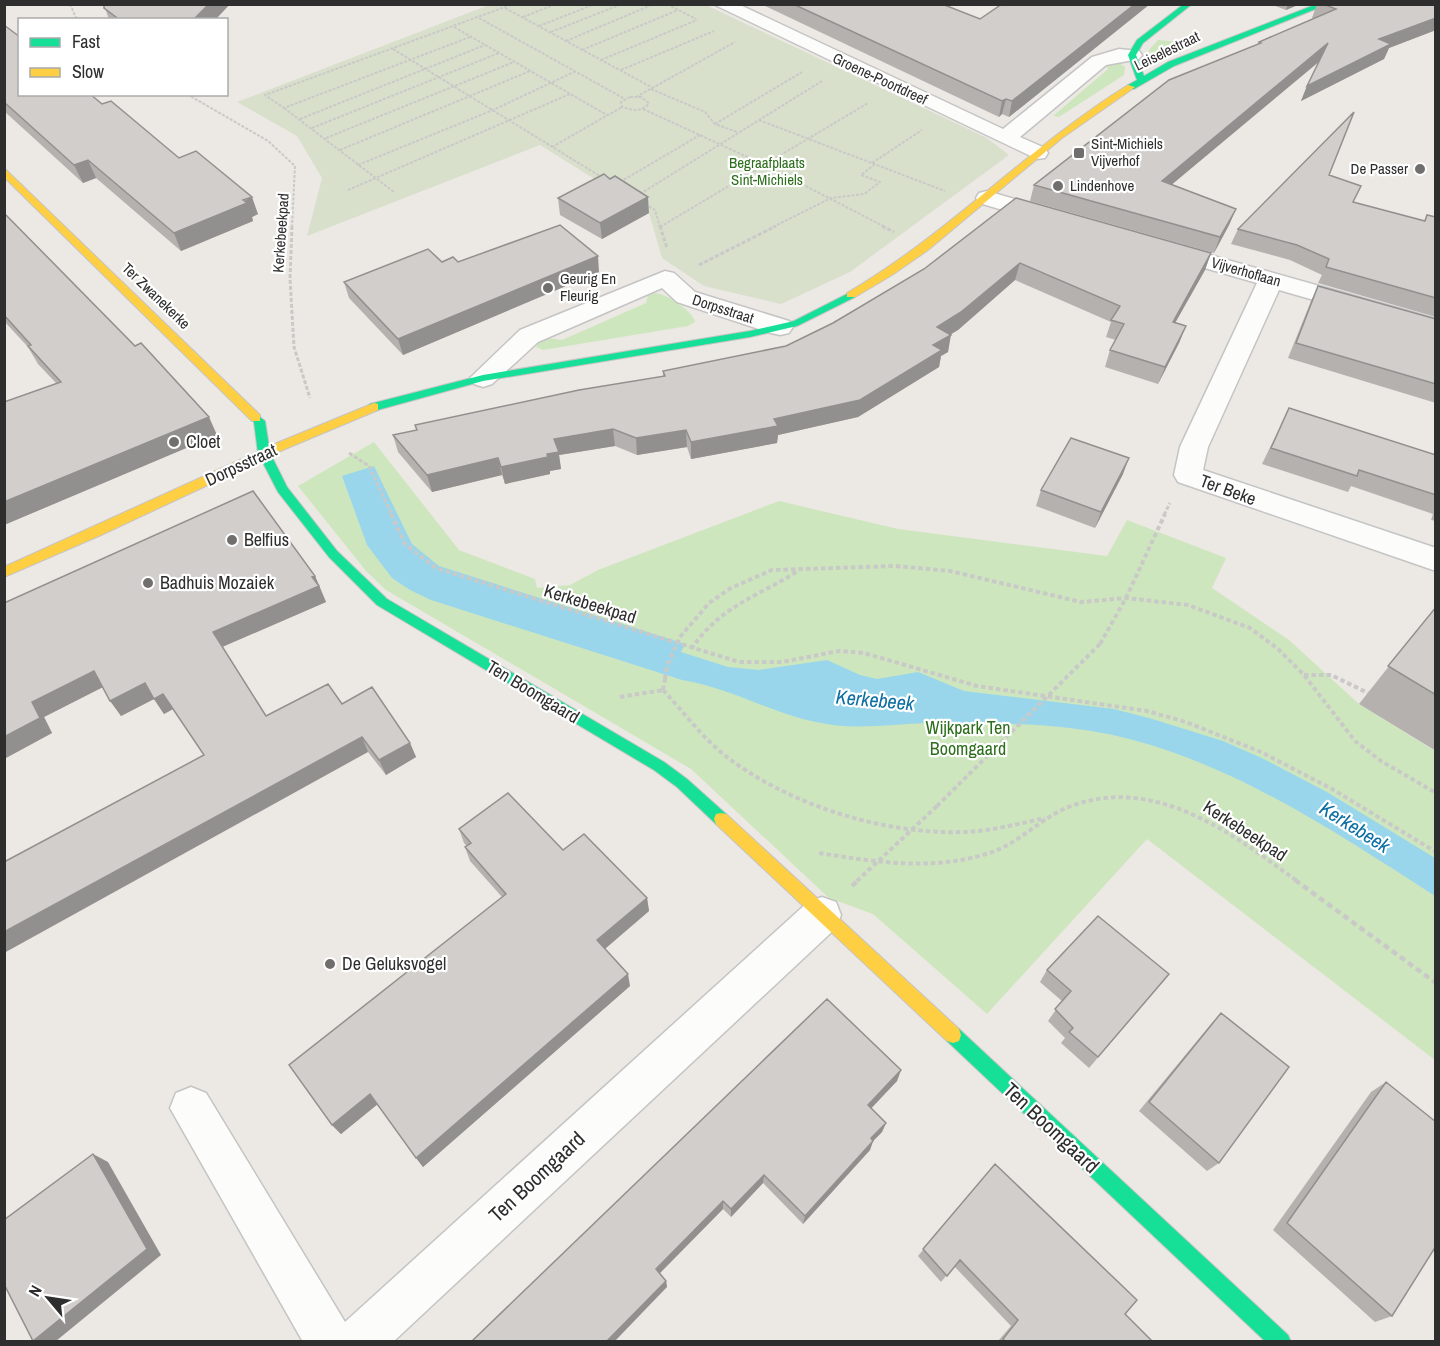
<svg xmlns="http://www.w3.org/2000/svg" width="1440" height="1346" font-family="'Archivo Narrow',sans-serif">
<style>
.green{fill:#cee6be}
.cemetery{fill:#d8e0cc}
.water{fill:#99d6ec}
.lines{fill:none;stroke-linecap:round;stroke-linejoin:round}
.street-casing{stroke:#c5c4c5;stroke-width:3}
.fast-casing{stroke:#c5c4c5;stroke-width:2}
.slow-casing{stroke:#c5c4c5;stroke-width:2}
.path-far3{stroke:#c9c9c8;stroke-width:2;stroke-dasharray:3 1.5;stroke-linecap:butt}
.path-far2{stroke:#c9c9c8;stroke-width:3;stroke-dasharray:4 2;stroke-linecap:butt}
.path-far1{stroke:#c9c9c8;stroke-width:4;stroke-dasharray:4.5 3;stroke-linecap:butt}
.path{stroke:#c9c9c8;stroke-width:4.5;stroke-dasharray:6 4;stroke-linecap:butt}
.street{fill:#fcfcfb;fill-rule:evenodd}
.fast{fill:#16e098;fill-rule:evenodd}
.slow{fill:#ffcf43;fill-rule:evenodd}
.path-bridge{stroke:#c9c9c8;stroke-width:4;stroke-dasharray:4.5 3;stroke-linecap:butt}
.wall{fill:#b4b1af}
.shaded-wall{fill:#92908e}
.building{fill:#d1cecb;stroke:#92908e;stroke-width:1.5}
.poi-dot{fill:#706f6e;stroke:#fff;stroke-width:2}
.labels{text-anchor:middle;stroke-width:4.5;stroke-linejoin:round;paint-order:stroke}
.far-street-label{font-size:15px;fill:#2e2e2e;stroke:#fff}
.far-poi-label{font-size:15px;fill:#2e2e2e;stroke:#fff;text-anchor:start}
.far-park-label{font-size:15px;fill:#2c6e1b;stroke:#fff}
.poi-label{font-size:18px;fill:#2e2e2e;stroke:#fff;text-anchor:start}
.street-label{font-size:18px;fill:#2e2e2e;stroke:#fff}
.park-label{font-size:18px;fill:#2c6e1b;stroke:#fff}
.water-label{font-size:20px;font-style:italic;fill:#0d6fa3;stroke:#fff}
.near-street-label{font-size:21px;fill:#2e2e2e;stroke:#fff}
</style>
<rect width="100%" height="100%" fill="#ece8e4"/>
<!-- green -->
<path class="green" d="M 1192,37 L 1197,39 C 1182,47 1166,64 1148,51 L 1158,40 L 1179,42 Z
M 1118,62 L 1125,67 L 1124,75 L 1059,117 L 1053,116 L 1108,69 L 1105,65 Z
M 654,293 C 666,293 693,311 695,322 L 688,326 L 543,350 L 536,347 L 538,343 L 548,338 L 562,340 L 646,303 L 648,295 Z
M 374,442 L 459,550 L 535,579 L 537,588 L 570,585 L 598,570 L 779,501 L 898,529 L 1107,556 L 1127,520 L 1226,558 L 1212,588 L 1289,640 L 1359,704 L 1435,751 L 1435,1060 L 1147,839 L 987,1014 L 873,914 L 829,898 L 691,769 L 386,590 L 366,571 L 298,486 Z"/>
<!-- cemetery -->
<path class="cemetery" d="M 489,5 L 706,5 L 987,138 L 1009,155 L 850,272 L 781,304 L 704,286 L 662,258 L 649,213 L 540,145 L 307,236 L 322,178 L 297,136 L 237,102 Z"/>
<!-- water -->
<path class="water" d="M 374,466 L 412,544 L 439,566 L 685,644 L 681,652 L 728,667 L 759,670 L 827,660 L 860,675 L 877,679 L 918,672 L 964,691 L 1114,709 L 1149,718 L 1223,741 L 1264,759 L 1327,792 L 1435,858 L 1435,896 C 1318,821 1194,736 1050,726 C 1010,723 968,723 928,723 C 896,724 865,729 833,725 C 780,719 734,688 682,680 L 431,600 L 410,590 L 392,578 L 367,545 L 342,476 Z"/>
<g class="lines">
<!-- street casing -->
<g class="street-casing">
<path id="street" d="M 713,4 L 738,4 L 1003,129 L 1092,57 L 1119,49 L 1139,51 L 1142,55 L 1139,59 L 1106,65 L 1020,137 L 1045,148 L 1048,153 L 1045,158 L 1037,159 Z
M 987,191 L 1059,212 L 1063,217 L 1059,222 L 1051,224 L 979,203 L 976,198 L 979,193 Z
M 1164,242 L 1436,319 L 1436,335 L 1279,290 L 1208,447 L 1203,470 L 1436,548 L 1436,571 L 1178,482 L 1174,475 L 1180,447 L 1257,283 L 1156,254 L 1152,249 L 1156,244 Z
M 665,271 L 674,273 L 695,292 L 789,321 L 793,327 L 789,333 L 780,335 L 771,333 L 677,302 L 662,288 L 538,342 L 492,384 L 483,387 L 474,384 L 470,378 L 520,330 Z
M 822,897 L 836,902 L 841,915 L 836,928 L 393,1342 L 303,1342 L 170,1108 L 176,1093 L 191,1087 L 206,1093 L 345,1322 L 808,902 Z"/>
</g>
<!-- fast casing -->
<g class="fast-casing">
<path id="fast" d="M 1184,4 L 1192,4 L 1143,43 L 1136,55 L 1144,76 L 1168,62 L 1317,4 L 1328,4 L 1174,66 L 1134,89 L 1128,89 L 1128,85 L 1137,80 L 1128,55 L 1137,40 Z
M 851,292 L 855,293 L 855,297 L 797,326 L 750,337 L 483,381 L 374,411 L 368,407 L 370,404 L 483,375 L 750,331 L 794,321 Z
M 256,414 L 265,421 L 270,453 L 287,487 L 337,551 L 387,599 L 664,762 L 687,779 L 726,814 L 728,819 L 726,824 L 721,825 L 716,824 L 677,787 L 654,770 L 377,605 L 329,557 L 278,492 L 258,453 L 254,422 L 250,418 Z
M 953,1027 L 959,1029 L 1288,1335 L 1291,1342 L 1266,1342 L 947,1041 L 945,1035 L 947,1029 Z"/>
</g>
<!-- slow casing -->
<g class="slow-casing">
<path id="slow" d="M 1128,85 L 1135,87 L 1062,138 L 928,250 L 892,275 L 855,297 L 847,297 L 847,293 C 950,233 1027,148 1128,85 Z
M 4,168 L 260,415 L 260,421 L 252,421 L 4,177 Z
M 374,403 L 378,404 L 378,410 L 285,449 L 101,535 L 4,577 L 4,567 L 277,443 Z
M 721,813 L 726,814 L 959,1029 L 961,1035 L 959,1041 L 953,1043 L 947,1041 L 716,824 L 714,819 L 716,814 Z"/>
</g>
<!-- path-far3 -->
<path class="path-far3" d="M 70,4 L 77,20
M 667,4 L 696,19
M 505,8 L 653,88
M 523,17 L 556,4
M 479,18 L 625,99
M 539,26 L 595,4
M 454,27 L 607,115
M 551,32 L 622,4
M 470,37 L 284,108 L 265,95 L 513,4
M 566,41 L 654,4
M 393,49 L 603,178
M 582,50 L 678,10
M 601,60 L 697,20
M 621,70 L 714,31
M 651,89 L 705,112 L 715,124 L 737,132
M 187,94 L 268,141 L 295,166 L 292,227
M 630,97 L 641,97 L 649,103 C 642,113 632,110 622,107 L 621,102 Z
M 636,97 L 735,42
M 284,108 L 394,192
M 643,109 L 765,165 L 885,227
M 300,119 L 485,45
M 759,120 L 945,191
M 715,124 L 802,72
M 312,128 L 499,53
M 326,138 L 514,62
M 552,147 L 622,107
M 340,150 L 530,71
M 872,163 L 922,130
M 358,165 L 493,110 L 576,71
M 620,182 L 700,135
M 348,190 L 570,94
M 640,194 L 822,81
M 645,204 L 655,210 L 660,227
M 660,227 L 868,103
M 773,227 L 831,198 L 864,194 L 880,182 L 861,175 L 875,164"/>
<!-- path-far2 -->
<path class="path-far2" d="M 292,226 L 290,279 L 294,347 L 310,398
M 660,226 L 667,248
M 882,226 L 894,232
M 660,227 L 662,226
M 699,265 L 776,226
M 349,453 L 369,466 L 392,515
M 1164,515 L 1170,503"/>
<!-- path-far1 -->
<path class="path-far1" d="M 391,514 L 405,544 L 436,568 L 739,662 L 782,662 L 839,651 L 864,653 L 977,686 L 1147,711 L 1186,722 L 1261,752 L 1332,789 L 1436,852
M 680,637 L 709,603 L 731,588 L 772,570 L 896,566 L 950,571 L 1081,602 L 1126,598 L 1188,605 L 1250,628 L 1278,649 L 1304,675 L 1355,741 L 1381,761 L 1436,793
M 1100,644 L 1126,598 L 1165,514
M 691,649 C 722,605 755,598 798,571
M 1304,675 L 1331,675 L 1368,693
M 663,690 C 683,711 700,735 723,754 C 786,804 883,835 964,832 C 991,831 1018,824 1045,818
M 663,690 L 665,679
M 620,697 L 663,690
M 819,853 C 876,862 930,871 986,854 C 1019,845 1041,816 1074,805 C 1158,776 1234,835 1297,881
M 857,881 L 937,806"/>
<!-- path -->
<path class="path" d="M 1295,880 L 1436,983
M 852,886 L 858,880"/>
<!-- street -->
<use href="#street" class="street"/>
<!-- fast -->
<use href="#fast" class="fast"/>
<!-- slow -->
<use href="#slow" class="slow"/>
<!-- path-bridge -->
<path class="path-bridge" d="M 665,679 L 667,666 L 680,637
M 937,806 L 1100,644"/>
</g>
<!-- wall -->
<path class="wall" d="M 104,4 L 230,4 L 215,20 L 109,20 Z
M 761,4 L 942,4 L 980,19 L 1150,4 L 1009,117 L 1002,114 L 999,117 Z
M 1270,4 L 1300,4 L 1286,10 Z
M 1317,4 L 1436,4 L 1436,30 L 1389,48 L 1384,59 L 1301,101 L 1307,86 L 1320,61 L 1172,184 L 1236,209 L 1229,225 L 1214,253 L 1030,201 L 1034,185 L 1258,45 L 1259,42 L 1313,19 L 1312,18 Z
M 4,25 L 102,104 L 258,214 L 252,217 L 253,221 L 181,251 L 96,178 L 83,183 L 4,111 Z
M 1329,175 L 1353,202 L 1424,221 L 1427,215 L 1436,217 L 1436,317 L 1318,283 L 1322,275 L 1290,260 L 1231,244 L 1238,229 Z
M 558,198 L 649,213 L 602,239 L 560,215 Z
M 1016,198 L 1211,253 L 1205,270 L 1175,323 L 1186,326 L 1179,343 L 1158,384 L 1105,367 L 1110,350 L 1116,340 L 1106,337 L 1111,322 L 1015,280 L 958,330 L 950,334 L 948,352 L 941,356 L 939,367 L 858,417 L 778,435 L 777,443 L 691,459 L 687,447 L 637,455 L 615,446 L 559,455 L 561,469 L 550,471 L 550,474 L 505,484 L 502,475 L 432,492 L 398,452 L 393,435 L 663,376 L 663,371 L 786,346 L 833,323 L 924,269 Z
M 4,213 L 217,435 L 4,525 L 4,402 L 56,383 L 38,364 L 28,347 L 4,321 Z
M 442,262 L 458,262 L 599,272 L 403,355 L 349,298 L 344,282 Z
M 1318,286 L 1436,319 L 1436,403 L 1288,358 L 1311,301 Z
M 1289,408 L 1435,455 L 1436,454 L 1436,521 L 1431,520 L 1433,514 L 1351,486 L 1348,492 L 1262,464 Z
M 1123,474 L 1095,528 L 1036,506 L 1041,490 Z
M 315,576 L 326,602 L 222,647 L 266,716 L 342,704 L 410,743 L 416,757 L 386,775 L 368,752 L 204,755 L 173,709 L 164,714 L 154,699 L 121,716 L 103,687 L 44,717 L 52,733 L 4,759 L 4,603 Z
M 1436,607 L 1436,751 L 1359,704 Z
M 459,829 L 563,850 L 647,898 L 649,911 L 605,949 L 630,986 L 423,1167 L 377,1104 L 341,1134 L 332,1125 L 502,897 L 470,861 L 465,847 L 467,846 L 464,843 Z
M 1047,970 L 1159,986 L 1089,1068 L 1061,1043 L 1065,1038 L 1048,1021 L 1062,1001 L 1040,982 Z
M 1221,1013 L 1219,1163 L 1207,1171 L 1139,1111 L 1211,1024 Z
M 901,1070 L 897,1081 L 871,1108 L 886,1123 L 882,1132 L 873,1141 L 870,1150 L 803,1224 L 763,1183 L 731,1217 L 723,1209 L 660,1273 L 666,1281 L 667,1287 L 472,1341 Z
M 1386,1082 L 1392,1316 L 1375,1322 L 1273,1230 L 1371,1092 Z
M 995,1164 L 1125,1314 L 1152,1341 L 998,1341 L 1011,1326 L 954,1266 L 941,1282 L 918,1256 Z"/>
<!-- shaded-wall -->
<path class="shaded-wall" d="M 209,4 L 230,4 L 215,20 L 193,20 Z
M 1135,4 L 1150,4 L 1009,117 L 1012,101 Z
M 1288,4 L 1300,4 L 1286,10 Z
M 1436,18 L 1436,30 L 1389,48 L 1384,59 L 1301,101 L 1307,86 L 1379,39 Z
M 1328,43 L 1322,59 L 1157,197 L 1162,181 Z
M 1006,99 L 1002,114 L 999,117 L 1002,101 Z
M 88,160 L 96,178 L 83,183 L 74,165 Z
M 252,197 L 258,214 L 252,217 L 253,221 L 181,251 L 174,233 Z
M 648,197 L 649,213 L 602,239 L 600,223 Z
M 1236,209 L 1229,225 L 1214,253 L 1220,237 Z
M 1211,253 L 1205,270 L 1166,339 L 1173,322 Z
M 598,256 L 599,272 L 403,355 L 398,339 Z
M 1020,263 L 1015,280 L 958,330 L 935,344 L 951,335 L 948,352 L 941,356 L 939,367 L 858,417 L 778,435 L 777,443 L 691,459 L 691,442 L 774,419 L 937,327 Z
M 1186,326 L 1179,343 L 1158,384 L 1165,367 Z
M 209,417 L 217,435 L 4,525 L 4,502 Z
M 613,429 L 615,446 L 559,455 L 561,469 L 550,471 L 550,474 L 505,484 L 501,467 L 547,454 L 554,439 Z
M 686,430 L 687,447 L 637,455 L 636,438 Z
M 498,458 L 502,475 L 432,492 L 427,475 Z
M 1129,458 L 1123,474 L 1095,528 L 1101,512 Z
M 315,576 L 326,602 L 222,647 L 213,632 Z
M 94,671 L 105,686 L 44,717 L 52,733 L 4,759 L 4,737 L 32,702 Z
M 145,683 L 163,694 L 173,709 L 164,714 L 154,699 L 121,716 L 110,701 Z
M 362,737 L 368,752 L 4,953 L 4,932 Z
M 410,743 L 416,757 L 386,775 L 379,760 Z
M 647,898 L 649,911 L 600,953 L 597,940 Z
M 628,974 L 630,986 L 423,1167 L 416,1158 Z
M 901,1070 L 897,1081 L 865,1115 L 868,1105 Z
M 370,1094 L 378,1104 L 341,1134 L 332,1125 Z
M 886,1123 L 882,1132 L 873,1141 L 870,1150 L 803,1224 L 805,1216 L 871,1138 Z
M 93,1154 L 108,1162 L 161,1255 L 56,1341 L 33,1341 Z
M 764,1175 L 763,1183 L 731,1217 L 731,1209 Z
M 723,1201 L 723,1209 L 658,1275 L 656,1269 Z
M 666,1281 L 667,1287 L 615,1341 L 607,1341 Z"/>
<!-- building -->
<path class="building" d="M 104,4 L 209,4 L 193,20 L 120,20 L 104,8 Z
M 793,4 L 942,4 L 980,19 L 1002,4 L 1135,4 L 1012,101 L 1006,99 L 1002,101 Z
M 1323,4 L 1436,4 L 1436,18 L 1379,39 L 1391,44 L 1307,86 L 1328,43 L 1162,181 L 1236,209 L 1220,237 L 1034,185 L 1169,80 L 1261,43 L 1259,42 L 1336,9 Z
M 4,25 L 20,37 L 20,94 L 90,94 L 102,104 L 111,101 L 179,158 L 196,151 L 252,197 L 243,200 L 247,203 L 174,233 L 88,160 L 74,165 L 4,102 Z
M 1354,112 L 1329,175 L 1361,186 L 1353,202 L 1425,221 L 1427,215 L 1436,217 L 1436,298 L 1326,267 L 1329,259 L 1297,245 L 1238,229 Z
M 604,174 L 610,179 L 615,176 L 648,197 L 600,223 L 558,198 Z
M 1016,198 L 1211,253 L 1173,322 L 1186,326 L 1165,367 L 1110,350 L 1124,324 L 1111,320 L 1120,306 L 1020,263 L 961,312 L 937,327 L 951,335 L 933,345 L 942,350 L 860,400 L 774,419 L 778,426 L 691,442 L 686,430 L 636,438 L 613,429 L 554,439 L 559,452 L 547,454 L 548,457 L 501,467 L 498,458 L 427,475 L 393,435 L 417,430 L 415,425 L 579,390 L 665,376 L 663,371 L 786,346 L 833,323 L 924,269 Z
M 4,213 L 135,346 L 141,343 L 209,417 L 4,502 L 4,402 L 61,382 L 28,346 L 31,345 L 4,315 Z
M 560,225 L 598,256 L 398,339 L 344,282 L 428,249 L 442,262 L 453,257 L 458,262 Z
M 1318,286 L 1436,319 L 1436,384 L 1296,343 Z
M 1289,408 L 1436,455 L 1436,495 L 1359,470 L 1357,476 L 1271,448 Z
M 1071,438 L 1129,458 L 1101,512 L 1041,490 Z
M 253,491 L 315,576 L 312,577 L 319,586 L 213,632 L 266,716 L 328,684 L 342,704 L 372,687 L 410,743 L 379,760 L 362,737 L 4,932 L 4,862 L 204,755 L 163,694 L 154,699 L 145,683 L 110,701 L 94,671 L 32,702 L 40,718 L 4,737 L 4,603 Z
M 1436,607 L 1436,695 L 1388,666 Z
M 508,793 L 563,850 L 584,834 L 647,898 L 597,940 L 628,974 L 416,1158 L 370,1094 L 332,1125 L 289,1065 L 506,894 L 465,847 L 471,843 L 459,829 Z
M 1098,916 L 1169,974 L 1098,1057 L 1069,1032 L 1073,1028 L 1055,1009 L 1071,991 L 1047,970 Z
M 827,999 L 901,1070 L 868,1105 L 886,1123 L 871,1138 L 873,1141 L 805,1216 L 764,1175 L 731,1209 L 723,1201 L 656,1269 L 666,1281 L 607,1341 L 472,1341 Z
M 1221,1013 L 1289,1067 L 1219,1163 L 1149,1102 Z
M 1386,1082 L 1436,1122 L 1436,1246 L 1392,1316 L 1287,1223 Z
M 93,1154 L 147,1249 L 33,1341 L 4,1284 L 4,1220 Z
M 995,1164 L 1137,1300 L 1125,1314 L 1152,1341 L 1005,1341 L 1003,1339 L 1018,1320 L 960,1260 L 947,1276 L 923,1249 Z"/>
<!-- markers -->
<g class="poi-dot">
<rect x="1073" y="147" width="12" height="12" rx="3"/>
<circle cx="1420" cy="169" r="6"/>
<circle cx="1058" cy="186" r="6"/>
<circle cx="548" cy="288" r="6"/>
<circle cx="174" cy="442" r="6"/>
<circle cx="232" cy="540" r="6"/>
<circle cx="148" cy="583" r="6"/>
<circle cx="330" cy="964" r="6"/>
</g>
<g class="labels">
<!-- far-street labels -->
<g class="far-street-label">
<text transform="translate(1167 51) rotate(-26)" y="5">Leiselestraat</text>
<text transform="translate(880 79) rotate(25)" y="5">Groene-Poortdreef</text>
<text transform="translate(281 233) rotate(-86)" y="5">Kerkebeekpad</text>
<text transform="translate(1246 272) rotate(16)" y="5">Vijverhoflaan</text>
<text transform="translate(156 296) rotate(44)" y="5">Ter Zwanekerke</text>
<text transform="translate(723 309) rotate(18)" y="5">Dorpsstraat</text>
</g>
<!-- far-poi labels -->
<g class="far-poi-label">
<text x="1091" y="149">Sint-Michiels<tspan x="1091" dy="17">Vijverhof</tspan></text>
<text x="1408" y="174" text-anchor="end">De Passer</text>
<text x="1070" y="191">Lindenhove</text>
<text x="560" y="284">Geurig En<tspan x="560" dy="17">Fleurig</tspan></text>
</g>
<!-- far-park labels -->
<g class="far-park-label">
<text x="767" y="168">Begraafplaats<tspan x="767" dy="17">Sint-Michiels</tspan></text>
</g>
<!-- poi labels -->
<g class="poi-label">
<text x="186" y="448">Cloet</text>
<text x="244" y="546">Belfius</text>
<text x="160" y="589">Badhuis Mozaiek</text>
<text x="342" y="970">De Geluksvogel</text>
</g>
<!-- street labels -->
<g class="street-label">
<text transform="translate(241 465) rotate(-25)" y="6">Dorpsstraat</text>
<text transform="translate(1228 490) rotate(20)" y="6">Ter Beke</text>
<text transform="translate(590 604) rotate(17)" y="6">Kerkebeekpad</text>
<text transform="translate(533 692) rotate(31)" y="6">Ten Boomgaard</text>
<text transform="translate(1245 831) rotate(33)" y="6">Kerkebeekpad</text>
</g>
<!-- park labels -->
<g class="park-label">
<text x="968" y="734">Wijkpark Ten<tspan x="968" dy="21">Boomgaard</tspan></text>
</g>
<!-- water labels -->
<g class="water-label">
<text transform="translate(875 700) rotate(5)" y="7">Kerkebeek</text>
<text transform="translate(1355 827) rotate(32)" y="7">Kerkebeek</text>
</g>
<!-- near-street labels -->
<g class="near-street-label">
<text transform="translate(1051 1128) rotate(43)" y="7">Ten Boomgaard</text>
<text transform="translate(537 1177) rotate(-43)" y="7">Ten Boomgaard</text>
</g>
</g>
<!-- border -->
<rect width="1440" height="1346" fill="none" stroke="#2e2e2e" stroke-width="12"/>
<!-- legend -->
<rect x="18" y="18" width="210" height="78" fill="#ffffff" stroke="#ababab" stroke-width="1.5"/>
<rect x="30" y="38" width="30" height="9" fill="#16e098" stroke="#ababab" stroke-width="1.5"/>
<text x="72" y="48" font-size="18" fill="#2e2e2e">Fast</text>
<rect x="30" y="68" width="30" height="9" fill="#ffcf43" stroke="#ababab" stroke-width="1.5"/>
<text x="72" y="78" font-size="18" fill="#2e2e2e">Slow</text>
<!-- north arrow -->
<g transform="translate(48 1298) rotate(299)" stroke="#ffffff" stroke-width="4.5" paint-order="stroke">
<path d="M0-4.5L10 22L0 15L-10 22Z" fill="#2e2e2e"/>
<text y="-9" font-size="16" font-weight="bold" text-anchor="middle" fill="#2e2e2e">N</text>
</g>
</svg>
